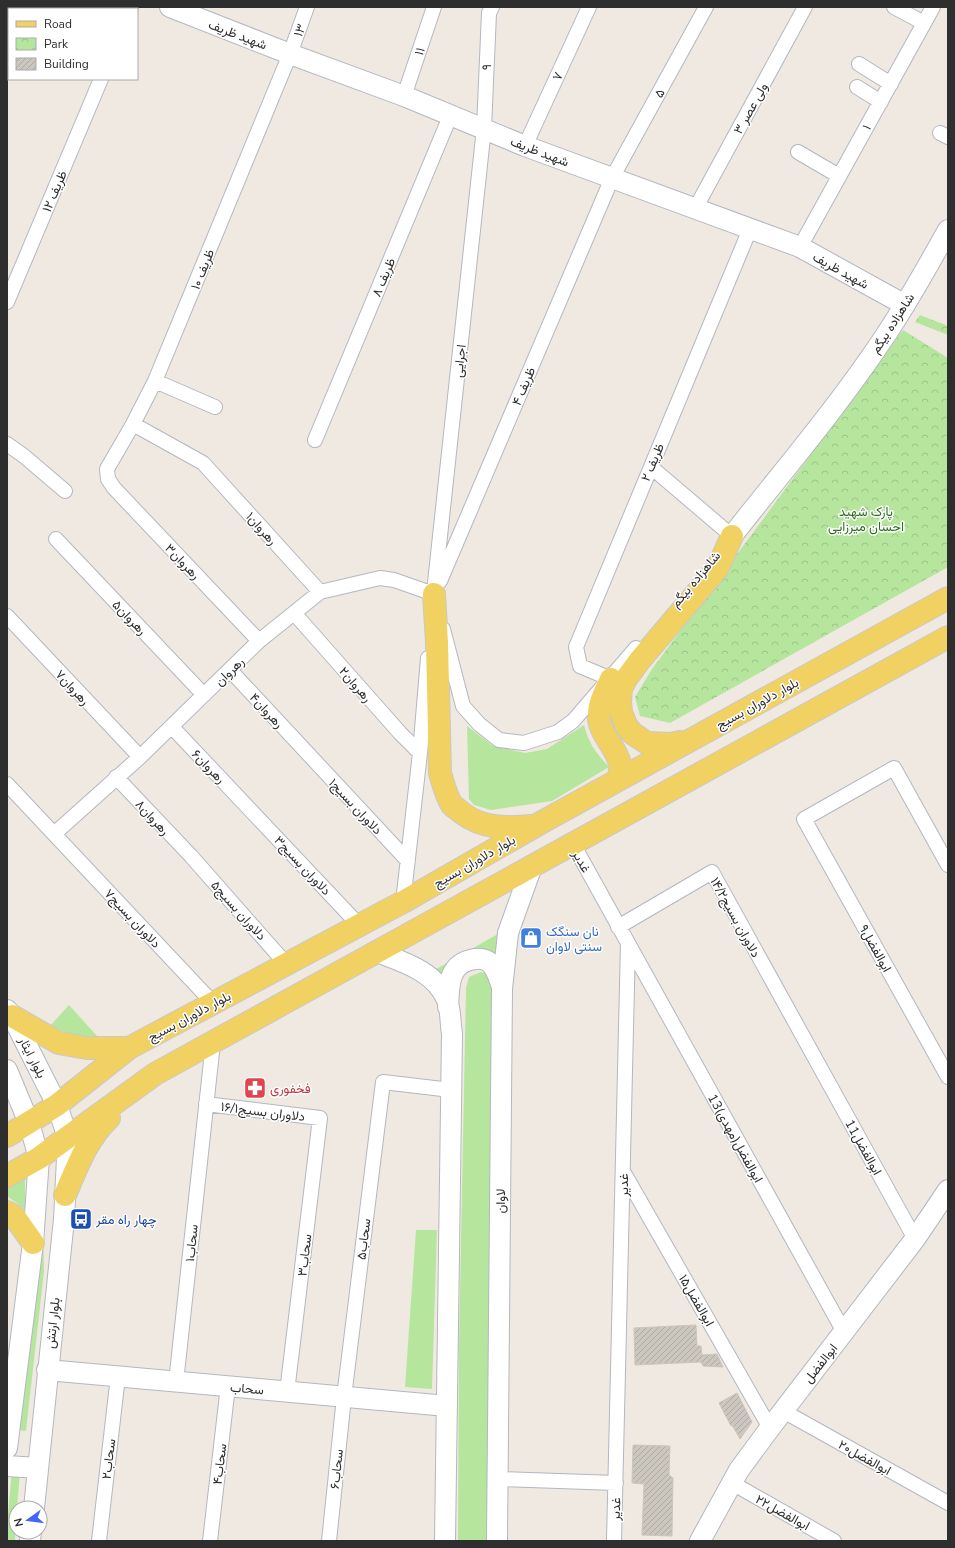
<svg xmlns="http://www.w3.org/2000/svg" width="955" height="1548" font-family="'Nunito Sans',Vazirmatn,sans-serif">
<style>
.grass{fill:#b6e59e}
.park{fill:url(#park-crowns)}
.building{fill:url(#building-hatch);stroke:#cbc5ba}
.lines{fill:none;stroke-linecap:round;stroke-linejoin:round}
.street-casing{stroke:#b4b7c1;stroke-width:16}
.secondary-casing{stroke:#b4b7c1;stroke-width:22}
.primary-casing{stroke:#c9c9c9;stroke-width:24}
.street{stroke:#fff;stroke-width:14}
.secondary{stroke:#fff;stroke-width:20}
.primary{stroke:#f2d163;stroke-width:22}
.labels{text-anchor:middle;stroke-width:3;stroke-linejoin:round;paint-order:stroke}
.street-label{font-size:13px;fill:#2e2e2e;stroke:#fff}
.park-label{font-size:13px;fill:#2c6e1b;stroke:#fff}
.shop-label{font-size:13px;fill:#366cbe;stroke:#fff;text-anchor:start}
.health-label{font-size:13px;fill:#be3a42;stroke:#fff;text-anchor:start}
.transit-label{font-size:13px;fill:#164399;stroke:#fff;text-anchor:start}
</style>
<defs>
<pattern id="park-crowns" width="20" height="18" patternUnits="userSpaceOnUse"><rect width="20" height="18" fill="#b6e59e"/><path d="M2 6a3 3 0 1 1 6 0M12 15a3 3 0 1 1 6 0" fill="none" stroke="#9dc588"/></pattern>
<pattern id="building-hatch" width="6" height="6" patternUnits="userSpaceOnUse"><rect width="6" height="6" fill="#cbc7bf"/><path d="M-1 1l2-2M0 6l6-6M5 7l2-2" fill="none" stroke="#afaba4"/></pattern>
</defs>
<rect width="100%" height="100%" fill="#efe9e1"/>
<!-- grass -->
<path class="grass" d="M 584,725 C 590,746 595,751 609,767 L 552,801 L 491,810 L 474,805 L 469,799 L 467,726 L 493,746 L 525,753 L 547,749 Z
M 503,931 L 499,959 L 447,979 L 431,972 Z
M 481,972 L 491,976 L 496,989 L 491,1541 L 458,1541 L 459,1345 L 466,988 L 469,977 Z
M 69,1005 L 97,1036 L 94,1040 L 72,1036 L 51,1025 Z
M 25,1176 L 25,1209 L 7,1196 L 7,1185 Z
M 48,1178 L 43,1224 L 44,1271 L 26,1431 L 17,1430 Z
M 416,1230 L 437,1230 L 432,1389 L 405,1387 Z
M 12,1470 L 20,1471 L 17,1508 L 16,1508 L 15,1541 L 7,1541 L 7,1525 Z"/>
<!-- park -->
<path class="park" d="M 920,315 L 948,326 L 948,335 L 915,322 Z
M 903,330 L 948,358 L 948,567 L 670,723 L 640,716 L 635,697 L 652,669 Z"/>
<!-- building -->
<path class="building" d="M 696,1325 L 697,1346 L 701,1346 L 702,1355 L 717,1354 L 723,1367 L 703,1366 L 701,1362 L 635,1365 L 634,1328 Z
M 737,1393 L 752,1422 L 740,1439 L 732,1425 L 731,1426 L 719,1403 Z
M 633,1445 L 670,1446 L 669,1475 L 673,1478 L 672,1536 L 642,1535 L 644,1484 L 632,1483 Z"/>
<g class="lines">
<!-- street casing -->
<g class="street-casing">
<path id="street" d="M 894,7 L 924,23
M 130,9 L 131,7
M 859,64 L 891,84
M 857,87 L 881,102
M 404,96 L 434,7
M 940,133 L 948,137
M 525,146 L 589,7
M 798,152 L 839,176
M 695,209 L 805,7
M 800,247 L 933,7
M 7,302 L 101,79
M 155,381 L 215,407
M 133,424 L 203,463 L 320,592
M 315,440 L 451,114
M 7,444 L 24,456 L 65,491
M 651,467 L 732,536 L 726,542
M 56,539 L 204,695
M 440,581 L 612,178 L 706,7
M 433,601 L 484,128 L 489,13 L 492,7
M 294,613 L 400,733 L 420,753
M 7,616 L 140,757
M 443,629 L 463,706 L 479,724 L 499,740 L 524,743 L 558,732 L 573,721 L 636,648
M 259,641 L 114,488 L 108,479 L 107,469 L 133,424 L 155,381 L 290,54 L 307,7
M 230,670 L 408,861
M 611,679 L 580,666 L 576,647 L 750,229
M 172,727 L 359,925
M 116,777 L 191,856 L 287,965
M 7,784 L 213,1003
M 54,834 L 140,757 L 259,641 L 320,592 L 380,578 L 394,580 L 434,594
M 573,844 L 844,1332
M 948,865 L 894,768 L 804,819 L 948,1077
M 403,902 L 420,753 L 428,658
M 618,927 L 712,872 L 915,1239
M 206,1104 L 320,1118 L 287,1392
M 624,1173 L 770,1428
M 176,1382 L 213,1043
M 783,1411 L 948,1503
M 497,1479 L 616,1483
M 732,1483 L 834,1541
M 99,1541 L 118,1376
M 210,1541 L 228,1386
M 329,1541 L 344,1397 L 383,1082 L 451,1090
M 614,1541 L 628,943"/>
</g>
<!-- secondary casing -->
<g class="secondary-casing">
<path id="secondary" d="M 170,7 L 290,54 L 404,96 L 525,146 L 800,247 L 905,305
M 732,536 C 783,471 837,408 883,339 C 907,304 927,267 948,230
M 377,952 C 403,962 435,971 447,1000 C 451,1009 450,1023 452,1034 L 445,1541
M 448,1007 C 449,996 448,979 455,970 C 461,960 483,954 491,964 C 497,970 499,979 502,987
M 7,1010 L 12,1016 L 57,1105 L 68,1138 L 64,1219 L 34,1508
M 7,1070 L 29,1123 L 39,1158 L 33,1243 L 7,1448
M 47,1370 L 447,1406
M 7,1466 L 38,1468
M 30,1541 L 31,1532
M 497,1541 L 502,989 L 508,933 L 532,866
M 700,1541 L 739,1470 L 770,1428 L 915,1239 L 948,1190"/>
</g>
<!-- primary casing -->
<g class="primary-casing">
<path id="primary" d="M 434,594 L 437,643 L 440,773 C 443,783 446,796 452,805 C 455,808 459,810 462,813 C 483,829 506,828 531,826
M 611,679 C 606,690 599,702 599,715 C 598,733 616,746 620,764 C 621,768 619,774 619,779
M 680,742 L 671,744 L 647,743 L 632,733 L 626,725 L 621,712 L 620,702 L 621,689 L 626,679 L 640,660 L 717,569 L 732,536
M 12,1016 L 59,1043 L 87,1048 L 129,1048
M 7,1136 L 57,1105 L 129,1048 L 403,902 L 544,821 L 948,598
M 7,1176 L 39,1158 L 155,1074 L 948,637
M 65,1195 C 77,1167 87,1139 109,1118
M 7,1212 L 14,1216 L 33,1243"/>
</g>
<!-- street -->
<use href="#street" class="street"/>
<!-- secondary -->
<use href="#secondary" class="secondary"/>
<!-- primary -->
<use href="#primary" class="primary"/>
</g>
<!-- icons -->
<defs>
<g id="shop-square" transform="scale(1.15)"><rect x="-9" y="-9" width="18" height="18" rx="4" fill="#3f7fe0" stroke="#fff"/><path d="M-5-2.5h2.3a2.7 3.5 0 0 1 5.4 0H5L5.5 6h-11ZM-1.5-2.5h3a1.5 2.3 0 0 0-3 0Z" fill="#fff"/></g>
<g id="pharmacy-square" transform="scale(1.15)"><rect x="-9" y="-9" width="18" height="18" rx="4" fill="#e0444e" stroke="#fff"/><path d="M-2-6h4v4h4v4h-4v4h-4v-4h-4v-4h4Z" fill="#fff"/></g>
<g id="bus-square" transform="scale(1.15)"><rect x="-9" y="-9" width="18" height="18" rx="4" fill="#1a4fb4" stroke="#fff"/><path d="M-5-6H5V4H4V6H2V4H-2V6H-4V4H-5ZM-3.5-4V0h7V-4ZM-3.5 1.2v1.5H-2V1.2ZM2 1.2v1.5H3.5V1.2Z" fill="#fff"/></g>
</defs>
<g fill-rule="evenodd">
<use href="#shop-square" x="531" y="938"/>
<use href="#pharmacy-square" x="255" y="1088"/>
<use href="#bus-square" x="81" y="1219"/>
</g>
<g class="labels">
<!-- street labels -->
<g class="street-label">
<text transform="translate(299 30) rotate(-70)" y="5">۱۳</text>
<text transform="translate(238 34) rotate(21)" y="5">شهید ظریف</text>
<text transform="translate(419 51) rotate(-71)" y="5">۱۱</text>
<text transform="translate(486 67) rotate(-87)" y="5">۹</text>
<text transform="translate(557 76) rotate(-65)" y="5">۷</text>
<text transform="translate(659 93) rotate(-61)" y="5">۵</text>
<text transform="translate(750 108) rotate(-61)" y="5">ولی عصر ۳</text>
<text transform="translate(866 127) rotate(-61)" y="5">۱</text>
<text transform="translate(540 151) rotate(21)" y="5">شهید ظریف</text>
<text transform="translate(54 191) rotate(-67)" y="5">ظریف ۱۲</text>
<text transform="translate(202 269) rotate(-68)" y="5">ظریف ۱۰</text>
<text transform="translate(841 270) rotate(29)" y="5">شهید ظریف</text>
<text transform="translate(383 277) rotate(-67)" y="5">ظریف ۸</text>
<text transform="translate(892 323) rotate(-57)" y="5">شاهزاده بیگم</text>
<text transform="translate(459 361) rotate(-84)" y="5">اجرایی</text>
<text transform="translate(523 386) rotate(-67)" y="5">ظریف ۴</text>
<text transform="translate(652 462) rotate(-67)" y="5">ظریف ۲</text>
<text transform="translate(262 528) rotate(48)" y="5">رهروان۱</text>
<text transform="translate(183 561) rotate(46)" y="5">رهروان۳</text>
<text transform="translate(695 579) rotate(-50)" y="5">شاهزاده بیگم</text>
<text transform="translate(130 617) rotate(46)" y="5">رهروان۵</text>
<text transform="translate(229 671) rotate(-44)" y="5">رهروان</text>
<text transform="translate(356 684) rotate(49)" y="5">رهروان۲</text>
<text transform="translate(73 687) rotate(47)" y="5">رهروان۷</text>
<text transform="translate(757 703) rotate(-29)" y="5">بلوار دلاوران بسیج</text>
<text transform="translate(267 710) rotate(47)" y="5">رهروان۴</text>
<text transform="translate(209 766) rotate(46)" y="5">رهروان۶</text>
<text transform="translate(356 806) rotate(47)" y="5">دلاوران بسیج۱</text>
<text transform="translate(153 817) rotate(47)" y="5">رهروان۸</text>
<text transform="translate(474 861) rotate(-30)" y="5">بلوار دلاوران بسیج</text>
<text transform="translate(582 861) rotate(61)" y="5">غدیر</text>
<text transform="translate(303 865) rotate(47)" y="5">دلاوران بسیج۳</text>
<text transform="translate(239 910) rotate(48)" y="5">دلاوران بسیج۵</text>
<text transform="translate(736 917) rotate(61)" y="5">۱۴/۲دلاوران بسیج</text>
<text transform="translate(133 918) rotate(47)" y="5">دلاوران بسیج۷</text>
<text transform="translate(876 948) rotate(61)" y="5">ابوالفضل۹</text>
<text transform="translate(189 1016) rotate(-28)" y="5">بلوار دلاوران بسیج</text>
<text transform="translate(33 1057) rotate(63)" y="5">بلوار ایثار</text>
<text transform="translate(263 1111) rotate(7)" y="5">دلاوران بسیج۱۶/۱</text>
<text transform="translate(736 1138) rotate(61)" y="5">13ابوالفضل(مهدی)</text>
<text transform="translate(864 1147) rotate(61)" y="5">11ابوالفضل</text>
<text transform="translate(623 1185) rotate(-89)" y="5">غدیر</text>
<text transform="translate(500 1201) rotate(-89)" y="5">لاوان</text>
<text transform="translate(363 1239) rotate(-83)" y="5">۵سحاب</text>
<text transform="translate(191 1243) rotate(-84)" y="5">۱سحاب</text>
<text transform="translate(304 1255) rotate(-83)" y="5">۳سحاب</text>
<text transform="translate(697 1300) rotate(60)" y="5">ابوالفضل۱۵</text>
<text transform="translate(52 1323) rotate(-84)" y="5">بلوار ارتش</text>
<text transform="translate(820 1363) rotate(-52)" y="5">ابوالفضل</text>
<text transform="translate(247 1388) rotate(5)" y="5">سحاب</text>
<text transform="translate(865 1457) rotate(29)" y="5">ابوالفضل۲۰</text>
<text transform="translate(108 1459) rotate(-83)" y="5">۲سحاب</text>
<text transform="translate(219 1464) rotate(-83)" y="5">۴سحاب</text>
<text transform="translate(336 1469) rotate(-84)" y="5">۶سحاب</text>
<text transform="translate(615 1509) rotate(-88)" y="5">غدیر</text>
<text transform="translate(783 1512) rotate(29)" y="5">ابوالفضل۲۲</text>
</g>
<!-- park labels -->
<g class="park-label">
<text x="866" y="516">پارک شهید<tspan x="866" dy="15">احسان میرزایی</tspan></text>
</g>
<!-- shop labels -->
<g class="shop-label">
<text x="546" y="936">نان سنگک<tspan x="546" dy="15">سنتی لاوان</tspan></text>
</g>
<!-- health labels -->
<g class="health-label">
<text x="270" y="1093">فخفوری</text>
</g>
<!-- transit labels -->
<g class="transit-label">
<text x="96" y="1224">چهار راه مقر‍</text>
</g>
</g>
<!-- border -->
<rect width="955" height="1548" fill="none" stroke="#2e2e2e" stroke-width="16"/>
<!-- legend -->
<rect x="8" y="8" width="130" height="72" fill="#ffffff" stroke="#ababab"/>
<rect x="16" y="21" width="20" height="6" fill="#f2d163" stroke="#ababab"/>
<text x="44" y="28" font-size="12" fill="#2e2e2e">Road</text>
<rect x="16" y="38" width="20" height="12" fill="url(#park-crowns)" stroke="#ababab"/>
<text x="44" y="48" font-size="12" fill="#2e2e2e">Park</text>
<rect x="16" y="58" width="20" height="12" fill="url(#building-hatch)" stroke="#ababab"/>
<text x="44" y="68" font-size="12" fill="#2e2e2e">Building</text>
<!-- north arrow -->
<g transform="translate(28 1520) rotate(256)"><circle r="19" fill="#ffffff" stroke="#ababab"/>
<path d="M0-3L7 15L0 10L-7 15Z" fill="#4264fb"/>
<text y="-6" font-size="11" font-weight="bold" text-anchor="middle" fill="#2e2e2e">N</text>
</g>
</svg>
